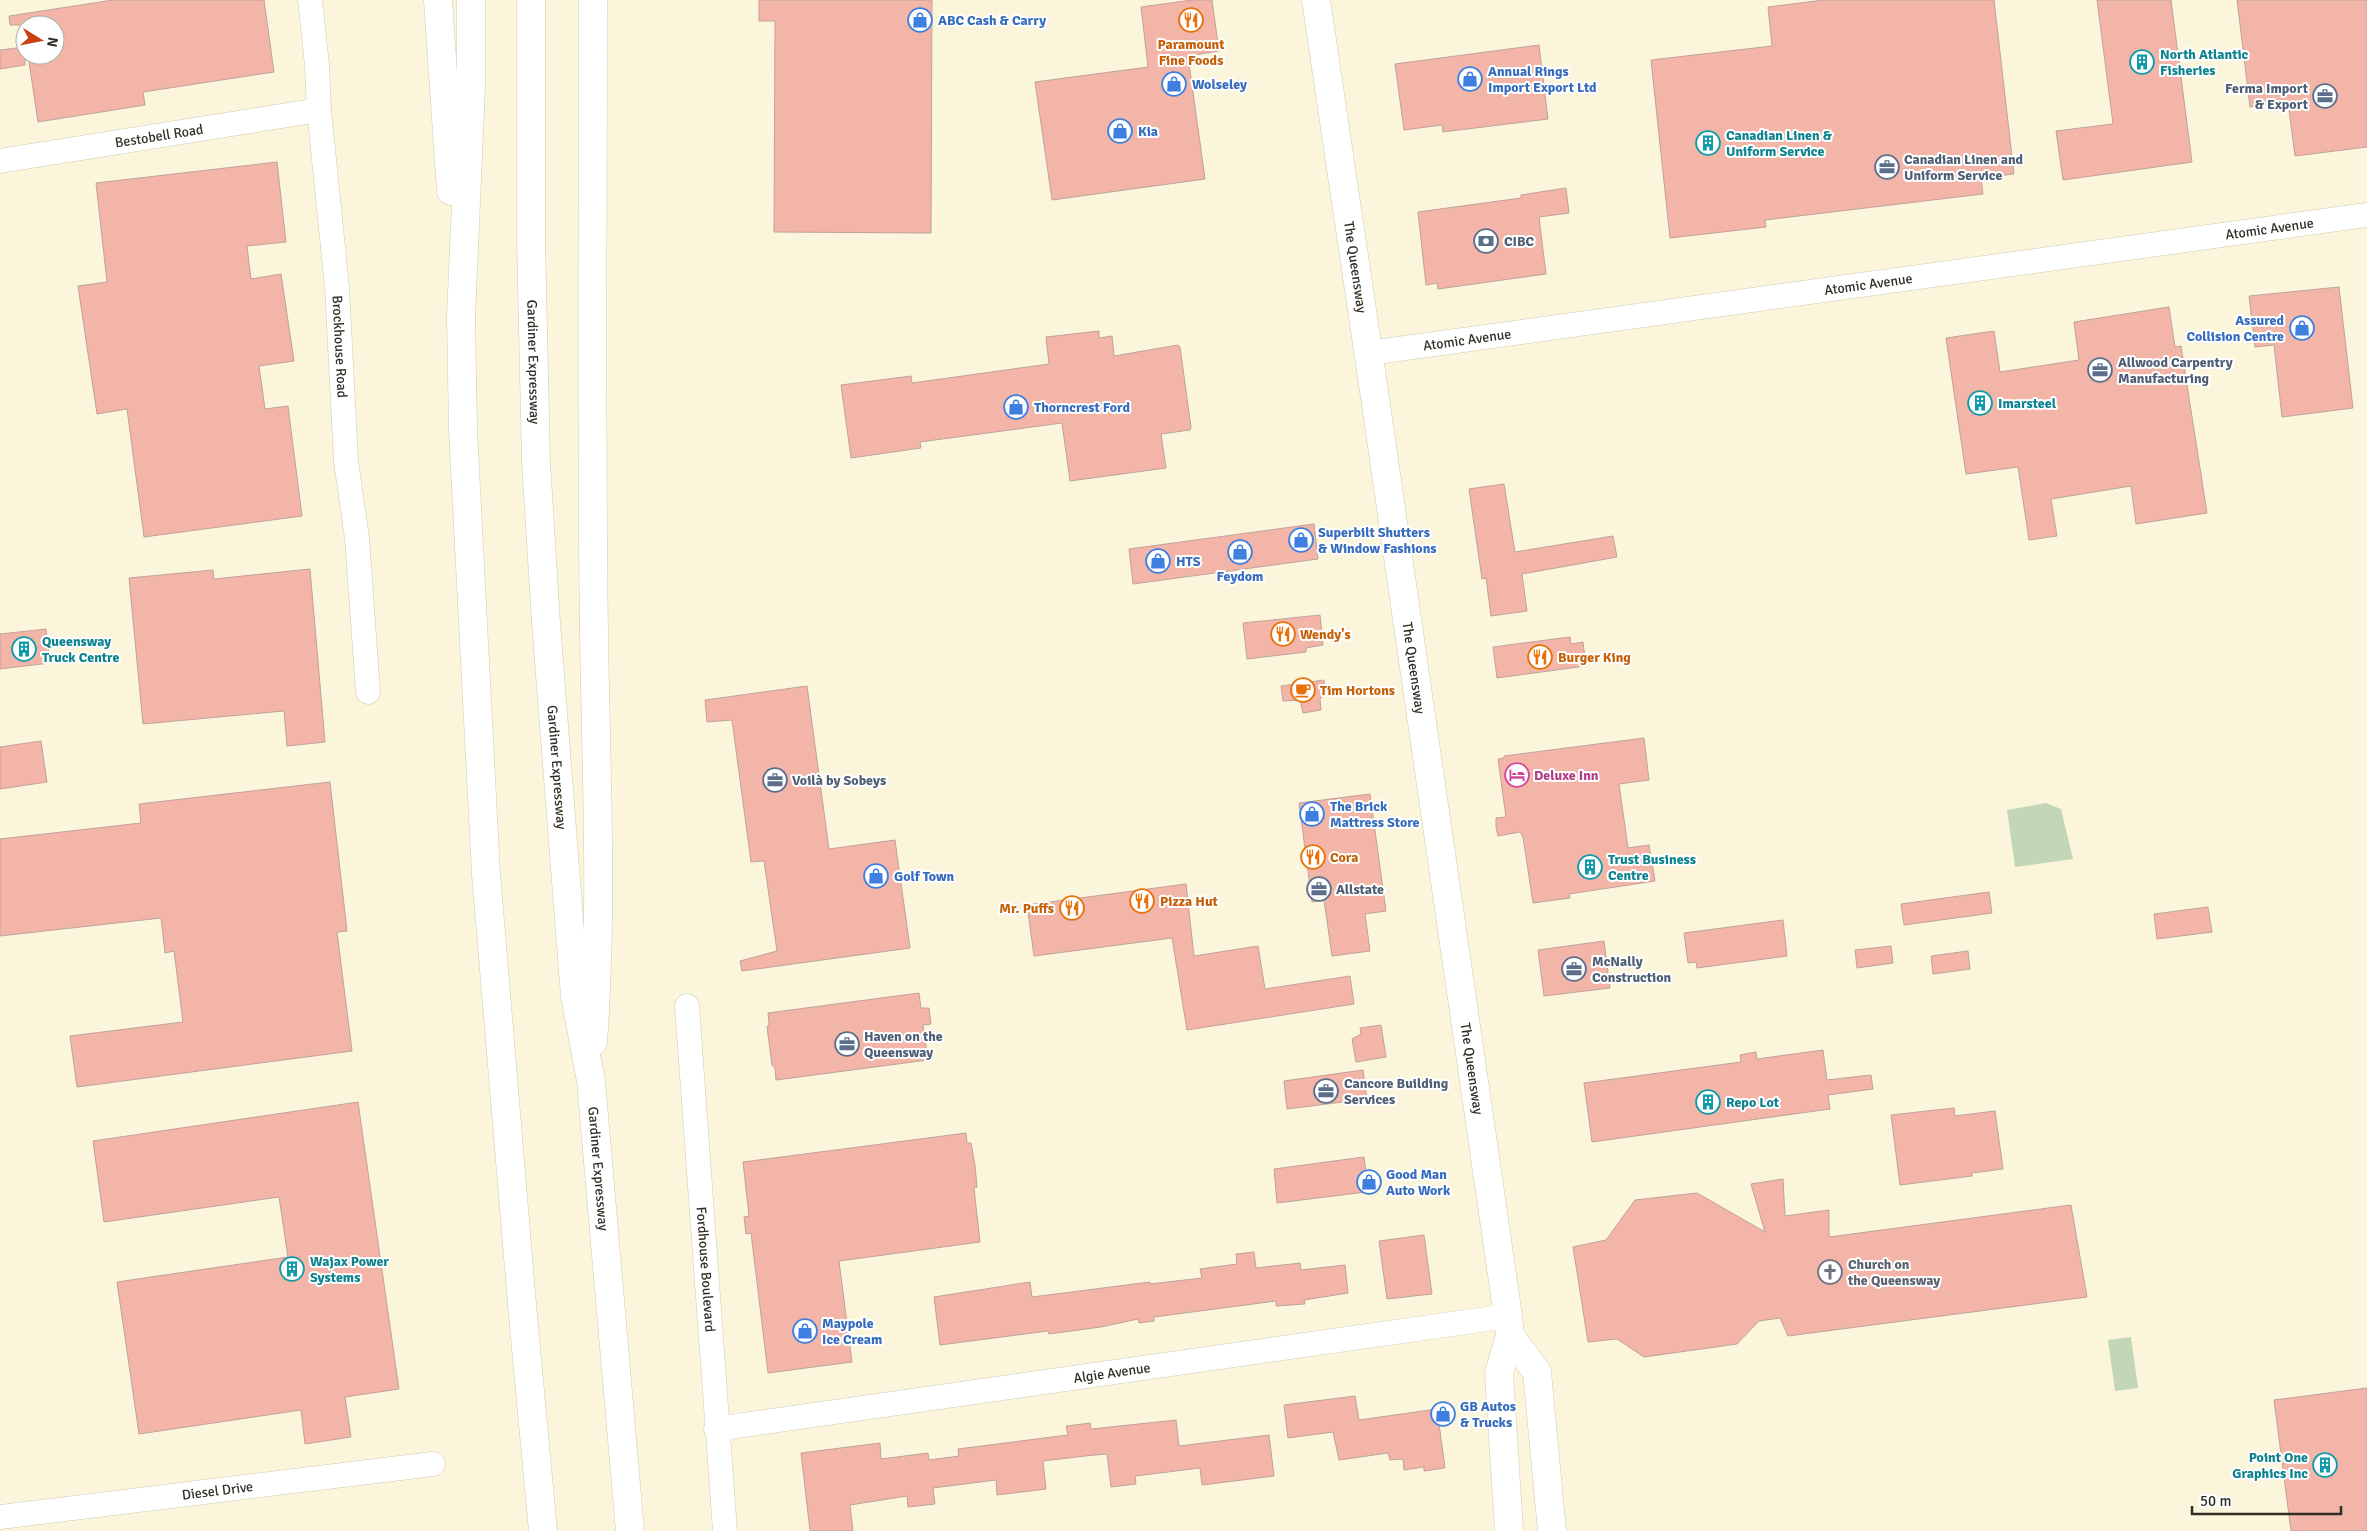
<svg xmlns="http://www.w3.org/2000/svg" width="2367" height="1531" font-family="Signika,sans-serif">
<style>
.green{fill:#c3d6b6}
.building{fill:#f2b5a7;stroke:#c0a29c}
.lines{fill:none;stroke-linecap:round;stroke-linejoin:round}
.minor-casing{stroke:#d0ccb1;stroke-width:25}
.primary-casing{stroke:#d0ccb1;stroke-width:29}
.motorway-casing{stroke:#d0ccb1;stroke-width:29}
.minor{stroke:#fff;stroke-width:24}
.primary{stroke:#fff;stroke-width:28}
.motorway{stroke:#fff;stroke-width:28}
.labels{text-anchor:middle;stroke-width:4;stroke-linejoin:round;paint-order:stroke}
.shop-label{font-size:14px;font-weight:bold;fill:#366cbe;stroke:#fff;text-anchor:start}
.food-label{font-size:14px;font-weight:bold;fill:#c56008;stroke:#fff;text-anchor:start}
.culture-label{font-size:14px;font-weight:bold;fill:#0d838f;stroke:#fff;text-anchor:start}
.service-label{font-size:14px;font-weight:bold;fill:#4e5e75;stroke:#fff;text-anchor:start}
.street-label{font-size:14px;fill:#312f25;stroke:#fff}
.hotel-label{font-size:14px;font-weight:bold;fill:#b23c85;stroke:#fff;text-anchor:start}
.worship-label{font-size:14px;font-weight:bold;fill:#5b616d;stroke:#fff;text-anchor:start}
</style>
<rect width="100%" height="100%" fill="#fbf6db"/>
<!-- green -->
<path class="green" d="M 2046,803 L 2061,809 L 2073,859 L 2015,867 L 2007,810 Z
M 2131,1337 L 2138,1388 L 2115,1391 L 2108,1340 Z"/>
<!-- building -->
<path class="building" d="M 113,0 L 264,0 L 274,72 L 143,92 L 145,105 L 38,122 L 28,55 L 55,55 L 55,25 L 10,25 L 9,16 Z
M 759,0 L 932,0 L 931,233 L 774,232 L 775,21 L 759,21 Z
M 1192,0 L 1212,0 L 1219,51 L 1188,56 L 1205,179 L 1052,200 L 1035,82 L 1148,67 L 1141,7 Z
M 1824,0 L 1994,0 L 2014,174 L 1981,178 L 1983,194 L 1765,220 L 1766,227 L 1670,238 L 1651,60 L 1772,46 L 1768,7 Z
M 2097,0 L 2171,0 L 2192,162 L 2063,180 L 2056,131 L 2113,124 Z
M 2237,0 L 2367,0 L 2367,147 L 2295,156 L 2288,102 L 2250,107 Z
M 1539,45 L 1548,119 L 1443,132 L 1442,125 L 1404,130 L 1395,64 Z
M 25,47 L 25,65 L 0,69 L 0,50 Z
M 277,162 L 286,242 L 247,246 L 251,279 L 281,274 L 294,361 L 259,366 L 265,409 L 288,406 L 302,516 L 144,537 L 127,409 L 97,414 L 78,286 L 107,282 L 96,183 Z
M 1566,188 L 1569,213 L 1539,217 L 1546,274 L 1438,289 L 1437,283 L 1426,285 L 1418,212 L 1521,198 L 1521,195 Z
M 2339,287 L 2353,408 L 2282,417 L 2274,345 L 2255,347 L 2249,296 Z
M 2169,307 L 2175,347 L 2181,346 L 2207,513 L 2136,524 L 2131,486 L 2051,499 L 2057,536 L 2029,540 L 2018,467 L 1966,474 L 1946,338 L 1994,331 L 2000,372 L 2079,360 L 2074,322 Z
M 1099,331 L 1099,338 L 1112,336 L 1114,356 L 1178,345 L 1180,347 L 1191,427 L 1190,430 L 1161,434 L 1166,468 L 1070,481 L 1062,423 L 920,442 L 921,448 L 851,458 L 841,385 L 911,376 L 912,383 L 1049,364 L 1046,337 Z
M 1504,484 L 1515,552 L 1613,536 L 1617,557 L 1522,574 L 1527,611 L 1491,616 L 1486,578 L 1482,579 L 1469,489 Z
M 1314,524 L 1318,559 L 1133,584 L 1129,549 Z
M 310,569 L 325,742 L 287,746 L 284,711 L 143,724 L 129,578 L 213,570 L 214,579 Z
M 1320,615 L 1323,645 L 1306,648 L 1306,652 L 1247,659 L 1243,623 Z
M 46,629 L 50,663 L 0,669 L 0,634 Z
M 1570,637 L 1571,644 L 1583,642 L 1586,666 L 1497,678 L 1493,647 Z
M 1324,680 L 1325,694 L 1320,699 L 1321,710 L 1303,713 L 1300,700 L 1283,701 L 1281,686 Z
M 807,686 L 829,849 L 895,840 L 910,948 L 742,971 L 740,961 L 777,951 L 764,861 L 751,862 L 732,720 L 707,722 L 705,700 Z
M 1644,738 L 1649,780 L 1619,784 L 1628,848 L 1649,845 L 1655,881 L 1569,894 L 1570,898 L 1533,903 L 1523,837 L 1520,832 L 1498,836 L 1496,827 L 1496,818 L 1506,817 L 1498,759 L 1504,758 L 1504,756 Z
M 41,741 L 47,782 L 0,789 L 0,747 Z
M 330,782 L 347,931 L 337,932 L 352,1051 L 77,1087 L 70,1036 L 183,1022 L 174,951 L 165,953 L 161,918 L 0,936 L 0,839 L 141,823 L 139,804 Z
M 1370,794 L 1386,911 L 1365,914 L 1370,951 L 1332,956 L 1324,900 L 1312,902 L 1299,803 Z
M 1186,884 L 1194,956 L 1258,946 L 1265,989 L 1350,976 L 1354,1004 L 1187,1030 L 1172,938 L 1034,956 L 1027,905 Z
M 1989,892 L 1992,913 L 1904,925 L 1901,904 Z
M 2208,907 L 2212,932 L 2157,939 L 2154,914 Z
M 1783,920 L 1787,956 L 1697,968 L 1696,962 L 1688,963 L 1684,933 Z
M 1604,941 L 1610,988 L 1544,996 L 1538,950 Z
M 1891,946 L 1893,963 L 1857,968 L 1855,950 Z
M 1968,951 L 1970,969 L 1933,974 L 1931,956 Z
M 919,993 L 921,1008 L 929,1008 L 931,1024 L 923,1025 L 928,1060 L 776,1080 L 775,1068 L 772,1065 L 767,1027 L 769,1024 L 768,1013 Z
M 1381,1025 L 1386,1057 L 1356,1062 L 1352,1039 L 1361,1034 L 1360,1028 Z
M 1823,1050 L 1827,1080 L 1871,1075 L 1873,1089 L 1828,1095 L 1830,1109 L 1592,1142 L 1584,1083 L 1741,1062 L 1740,1055 L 1756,1052 L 1757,1059 Z
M 1363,1070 L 1367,1099 L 1287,1109 L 1284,1081 Z
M 358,1102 L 399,1389 L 345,1397 L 351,1437 L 305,1444 L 301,1410 L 139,1434 L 117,1282 L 288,1257 L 279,1197 L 104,1222 L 93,1141 Z
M 1954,1108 L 1955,1116 L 1995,1111 L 2003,1169 L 1972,1173 L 1972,1176 L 1900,1185 L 1891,1115 Z
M 966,1133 L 967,1143 L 971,1143 L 975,1165 L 977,1187 L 974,1188 L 980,1242 L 839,1261 L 852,1362 L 768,1373 L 751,1233 L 746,1234 L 744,1217 L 749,1216 L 743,1162 Z
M 1364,1157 L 1366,1173 L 1371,1172 L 1374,1191 L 1277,1203 L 1274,1169 Z
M 1783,1179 L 1785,1216 L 1829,1210 L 1829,1237 L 2071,1205 L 2087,1297 L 1788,1336 L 1780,1318 L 1759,1321 L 1737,1344 L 1644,1357 L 1617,1339 L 1588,1342 L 1573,1247 L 1606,1240 L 1635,1200 L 1697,1193 L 1765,1232 L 1751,1184 Z
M 1424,1235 L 1432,1294 L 1387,1299 L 1379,1241 Z
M 1254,1252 L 1256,1268 L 1300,1263 L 1301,1270 L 1345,1265 L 1348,1293 L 1304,1300 L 1305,1304 L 1276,1306 L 1276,1301 L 1154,1317 L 1154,1321 L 1139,1323 L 1138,1319 L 1101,1327 L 1049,1334 L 1048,1331 L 940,1345 L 934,1297 L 1030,1282 L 1032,1297 L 1150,1282 L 1150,1284 L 1202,1278 L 1200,1269 L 1237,1264 L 1236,1254 Z
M 2367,1388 L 2367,1531 L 2291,1531 L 2274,1400 Z
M 1355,1396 L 1359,1420 L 1437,1409 L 1445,1468 L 1424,1471 L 1424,1467 L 1404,1470 L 1403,1459 L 1390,1460 L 1388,1453 L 1339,1460 L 1333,1432 L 1288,1438 L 1284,1405 Z
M 1176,1420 L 1179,1446 L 1269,1435 L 1274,1476 L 1202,1485 L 1200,1468 L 1135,1476 L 1136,1484 L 1111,1487 L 1107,1454 L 1085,1456 L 1043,1461 L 1046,1489 L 997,1495 L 996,1480 L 933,1488 L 935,1504 L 908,1507 L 907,1496 L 850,1505 L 853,1531 L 810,1531 L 801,1453 L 880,1443 L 881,1459 L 928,1453 L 929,1460 L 959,1456 L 958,1449 L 1068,1435 L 1066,1426 L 1090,1423 L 1091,1429 Z"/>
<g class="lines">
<!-- minor casing -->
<g class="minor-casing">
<g id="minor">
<path id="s1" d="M 310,0 L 317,65 L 319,110 L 337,287 L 346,461 L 357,538 L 368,692"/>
<path id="s2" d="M 0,161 L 319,110"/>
<path id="s3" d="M 1369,353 L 2367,215"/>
<path id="s4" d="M 687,1006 L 725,1531"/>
<path id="s5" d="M 716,1429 L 1508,1316"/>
<path id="s6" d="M 0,1517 L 433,1464"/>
</g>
</g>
<!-- primary casing -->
<g class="primary-casing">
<g id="primary">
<path id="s7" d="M 1316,0 L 1374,391 L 1508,1316 L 1510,1336 L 1499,1373 L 1509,1531"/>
<path d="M 1510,1336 L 1537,1372 L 1552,1531"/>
</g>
</g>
<!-- motorway casing -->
<g class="motorway-casing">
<g id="motorway">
<path d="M 438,0 L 451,191"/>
<path d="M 471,0 L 471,87 L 461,317 L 463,430 L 486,874 L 523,1316 L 543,1531"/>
<path id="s8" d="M 531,0 L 531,241 L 536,462 L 546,623 L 575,996 L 591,1081 L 630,1531"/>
<path d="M 593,1042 C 603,906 596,770 594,634 C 591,423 593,211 593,0"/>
</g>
</g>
<!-- minor -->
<use href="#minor" class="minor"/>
<!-- primary -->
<use href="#primary" class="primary"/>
<!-- motorway -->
<use href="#motorway" class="motorway"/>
</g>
<!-- icons -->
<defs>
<g id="shop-ring" transform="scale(1.25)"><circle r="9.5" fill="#fff" stroke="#3f7fe0" stroke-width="1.5"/><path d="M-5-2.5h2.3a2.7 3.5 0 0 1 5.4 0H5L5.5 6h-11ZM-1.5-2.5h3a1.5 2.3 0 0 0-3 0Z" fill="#3f7fe0"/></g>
<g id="restaurant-ring" transform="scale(1.25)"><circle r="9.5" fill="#fff" stroke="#e8710a" stroke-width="1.5"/><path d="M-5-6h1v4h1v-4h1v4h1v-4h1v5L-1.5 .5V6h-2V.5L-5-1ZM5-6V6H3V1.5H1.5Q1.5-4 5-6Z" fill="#e8710a"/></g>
<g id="building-ring" transform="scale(1.25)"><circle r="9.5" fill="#fff" stroke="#0f9aa8" stroke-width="1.5"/><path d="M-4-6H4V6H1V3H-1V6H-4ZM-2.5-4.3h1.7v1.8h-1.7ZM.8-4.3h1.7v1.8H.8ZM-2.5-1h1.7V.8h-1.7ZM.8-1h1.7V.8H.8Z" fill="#0f9aa8"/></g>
<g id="office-ring" transform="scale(1.25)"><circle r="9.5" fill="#fff" stroke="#5c6f8a" stroke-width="1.5"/><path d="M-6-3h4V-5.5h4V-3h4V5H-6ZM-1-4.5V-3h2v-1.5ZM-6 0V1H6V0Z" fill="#5c6f8a"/></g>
<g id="bank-ring" transform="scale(1.25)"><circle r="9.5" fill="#fff" stroke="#5c6f8a" stroke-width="1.5"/><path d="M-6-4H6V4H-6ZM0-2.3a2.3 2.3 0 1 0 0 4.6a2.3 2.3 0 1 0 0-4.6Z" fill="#5c6f8a"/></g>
<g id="cafe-ring" transform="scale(1.25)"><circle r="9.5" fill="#fff" stroke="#e8710a" stroke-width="1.5"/><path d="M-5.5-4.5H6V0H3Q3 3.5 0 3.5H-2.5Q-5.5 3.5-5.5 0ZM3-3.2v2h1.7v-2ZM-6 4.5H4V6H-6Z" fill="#e8710a"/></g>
<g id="hotel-ring" transform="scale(1.25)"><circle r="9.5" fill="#fff" stroke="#d1479c" stroke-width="1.5"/><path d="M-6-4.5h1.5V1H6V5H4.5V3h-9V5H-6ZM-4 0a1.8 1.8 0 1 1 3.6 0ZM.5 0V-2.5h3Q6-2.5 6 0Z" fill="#d1479c"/></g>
<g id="church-ring" transform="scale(1.25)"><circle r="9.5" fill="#fff" stroke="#6b7280" stroke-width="1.5"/><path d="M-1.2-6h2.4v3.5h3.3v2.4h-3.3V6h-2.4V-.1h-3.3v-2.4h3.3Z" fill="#6b7280"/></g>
</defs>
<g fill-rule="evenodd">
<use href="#shop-ring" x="920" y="20"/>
<use href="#restaurant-ring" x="1191" y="20"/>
<use href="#building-ring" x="2142" y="62"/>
<use href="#shop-ring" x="1470" y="79"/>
<use href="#shop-ring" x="1174" y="84"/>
<use href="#office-ring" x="2325" y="96"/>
<use href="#shop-ring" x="1120" y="131"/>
<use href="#building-ring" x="1708" y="143"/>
<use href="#office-ring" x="1887" y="167"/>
<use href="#bank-ring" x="1486" y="241"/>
<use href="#shop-ring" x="2302" y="328"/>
<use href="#office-ring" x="2100" y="370"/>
<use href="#building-ring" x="1980" y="403"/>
<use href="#shop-ring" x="1016" y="407"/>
<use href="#shop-ring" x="1301" y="540"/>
<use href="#shop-ring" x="1240" y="552"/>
<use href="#shop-ring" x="1158" y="561"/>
<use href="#restaurant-ring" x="1283" y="634"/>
<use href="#building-ring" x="24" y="649"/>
<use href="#restaurant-ring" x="1540" y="657"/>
<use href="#cafe-ring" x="1303" y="690"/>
<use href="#hotel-ring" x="1517" y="775"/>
<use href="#office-ring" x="775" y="780"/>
<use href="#shop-ring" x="1312" y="814"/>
<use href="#restaurant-ring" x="1313" y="857"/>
<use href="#building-ring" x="1590" y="867"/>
<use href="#shop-ring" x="876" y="876"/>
<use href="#office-ring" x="1319" y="889"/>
<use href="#restaurant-ring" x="1142" y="901"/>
<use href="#restaurant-ring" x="1072" y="908"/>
<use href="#office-ring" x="1574" y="969"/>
<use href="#office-ring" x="847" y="1044"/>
<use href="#office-ring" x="1326" y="1091"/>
<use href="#building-ring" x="1708" y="1102"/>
<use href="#shop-ring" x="1369" y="1182"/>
<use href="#building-ring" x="292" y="1269"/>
<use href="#church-ring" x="1830" y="1272"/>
<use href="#shop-ring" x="805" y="1331"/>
<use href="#shop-ring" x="1443" y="1414"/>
<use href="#building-ring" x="2325" y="1465"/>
</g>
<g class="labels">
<!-- shop labels -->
<g class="shop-label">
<text x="938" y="25">ABC Cash &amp; Carry</text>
<text x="1488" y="76">Annual Rings<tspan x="1488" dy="16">Import Export Ltd</tspan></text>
<text x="1192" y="89">Wolseley</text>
<text x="1138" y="136">Kia</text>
<text x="2284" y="325" text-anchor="end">Assured<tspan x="2284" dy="16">Collision Centre</tspan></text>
<text x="1034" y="412">Thorncrest Ford</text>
<text x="1318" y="537">Superbilt Shutters<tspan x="1318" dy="16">&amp; Window Fashions</tspan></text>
<text x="1176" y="566">HTS</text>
<text x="1240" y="581" text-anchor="middle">Feydom</text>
<text x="1330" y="811">The Brick<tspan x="1330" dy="16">Mattress Store</tspan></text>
<text x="894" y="881">Golf Town</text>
<text x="1386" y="1179">Good Man<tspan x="1386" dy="16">Auto Work</tspan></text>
<text x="822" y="1328">Maypole<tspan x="822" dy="16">Ice Cream</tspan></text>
<text x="1460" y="1411">GB Autos<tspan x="1460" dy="16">&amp; Trucks</tspan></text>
</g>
<!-- food labels -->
<g class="food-label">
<text x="1191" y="49" text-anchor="middle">Paramount<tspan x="1191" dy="16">Fine Foods</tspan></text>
<text x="1300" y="639">Wendy's</text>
<text x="1558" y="662">Burger King</text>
<text x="1320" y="695">Tim Hortons</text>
<text x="1330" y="862">Cora</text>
<text x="1160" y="906">Pizza Hut</text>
<text x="1054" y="913" text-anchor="end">Mr. Puffs</text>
</g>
<!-- culture labels -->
<g class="culture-label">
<text x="2160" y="59">North Atlantic<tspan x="2160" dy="16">Fisheries</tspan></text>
<text x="1726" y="140">Canadian Linen &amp;<tspan x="1726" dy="16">Uniform Service</tspan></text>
<text x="1998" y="408">Imarsteel</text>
<text x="42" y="646">Queensway<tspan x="42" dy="16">Truck Centre</tspan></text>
<text x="1608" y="864">Trust Business<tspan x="1608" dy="16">Centre</tspan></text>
<text x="1726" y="1107">Repo Lot</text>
<text x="310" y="1266">Wajax Power<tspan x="310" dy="16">Systems</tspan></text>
<text x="2308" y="1462" text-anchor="end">Point One<tspan x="2308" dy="16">Graphics Inc</tspan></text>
</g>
<!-- service labels -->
<g class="service-label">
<text x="2308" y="93" text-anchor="end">Ferma Import<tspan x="2308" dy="16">&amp; Export</tspan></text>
<text x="1904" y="164">Canadian Linen and<tspan x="1904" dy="16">Uniform Service</tspan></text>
<text x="1504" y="246">CIBC</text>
<text x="2118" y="367">Allwood Carpentry<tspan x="2118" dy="16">Manufacturing</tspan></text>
<text x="792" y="785">Voilà by Sobeys</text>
<text x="1336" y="894">Allstate</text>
<text x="1592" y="966">McNally<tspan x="1592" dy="16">Construction</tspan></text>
<text x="864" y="1041">Haven on the<tspan x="864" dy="16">Queensway</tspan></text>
<text x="1344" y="1088">Cancore Building<tspan x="1344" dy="16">Services</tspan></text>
</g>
<!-- street labels -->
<g class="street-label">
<text dy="5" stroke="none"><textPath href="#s2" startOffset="161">Bestobell Road</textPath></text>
<text dy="5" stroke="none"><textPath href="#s3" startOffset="909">Atomic Avenue</textPath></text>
<text dy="5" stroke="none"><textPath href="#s7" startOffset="270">The Queensway</textPath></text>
<text dy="5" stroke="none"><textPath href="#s3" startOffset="504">Atomic Avenue</textPath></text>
<text dy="5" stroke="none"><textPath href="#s3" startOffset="99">Atomic Avenue</textPath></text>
<text dy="5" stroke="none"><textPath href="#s1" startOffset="348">Brockhouse Road</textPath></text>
<text dy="5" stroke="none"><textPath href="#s8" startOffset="362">Gardiner Expressway</textPath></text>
<text dy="5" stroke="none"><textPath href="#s7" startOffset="675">The Queensway</textPath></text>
<text dy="5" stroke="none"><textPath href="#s8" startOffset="768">Gardiner Expressway</textPath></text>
<text dy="5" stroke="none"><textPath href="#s7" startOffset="1080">The Queensway</textPath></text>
<text dy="5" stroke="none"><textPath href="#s8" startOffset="1172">Gardiner Expressway</textPath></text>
<text dy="5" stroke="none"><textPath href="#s4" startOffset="264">Fordhouse Boulevard</textPath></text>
<text dy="5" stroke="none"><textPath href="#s5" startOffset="400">Algie Avenue</textPath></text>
<text dy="5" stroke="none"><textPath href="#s6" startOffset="219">Diesel Drive</textPath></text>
</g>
<!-- hotel labels -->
<g class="hotel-label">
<text x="1534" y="780">Deluxe Inn</text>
</g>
<!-- worship labels -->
<g class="worship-label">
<text x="1848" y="1269">Church on<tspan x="1848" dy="16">the Queensway</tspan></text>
</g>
</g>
<!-- north arrow -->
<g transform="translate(40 40) rotate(100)"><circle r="24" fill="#ffffff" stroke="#adaca8"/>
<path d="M0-4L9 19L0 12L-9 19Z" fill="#c9410f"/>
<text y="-8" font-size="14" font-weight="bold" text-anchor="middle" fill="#312f25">N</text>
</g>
<!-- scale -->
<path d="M2192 1506v8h149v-8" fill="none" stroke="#312f25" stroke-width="2.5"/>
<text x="2200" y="1506" font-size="15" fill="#312f25" stroke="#ffffff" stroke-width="4" paint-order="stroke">50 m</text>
</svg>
